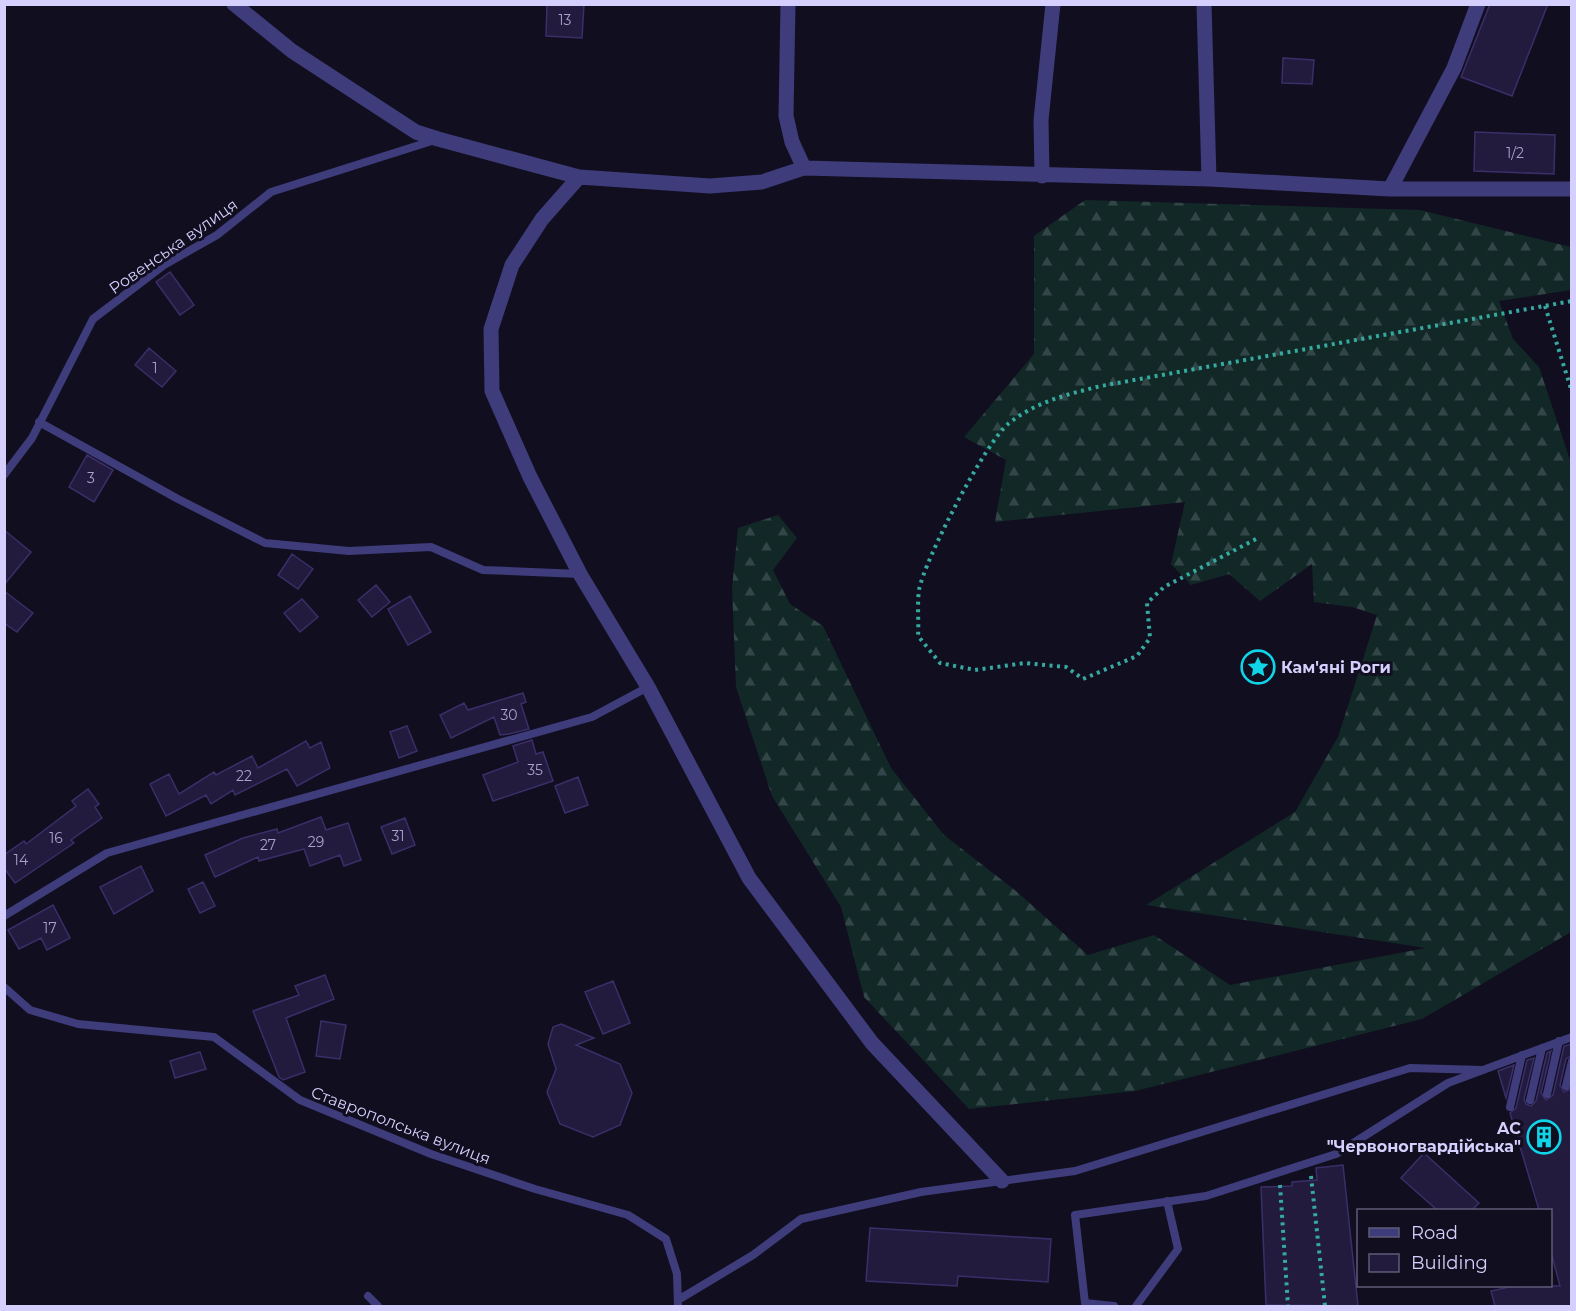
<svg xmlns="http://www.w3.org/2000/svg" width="1576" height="1311" font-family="Montserrat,sans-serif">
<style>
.forest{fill:url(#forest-firs)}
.building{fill:#221b3e;stroke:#3a2f69;stroke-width:1.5}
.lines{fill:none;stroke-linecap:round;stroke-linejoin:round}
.path{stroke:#36a9a1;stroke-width:4;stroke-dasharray:3 4.5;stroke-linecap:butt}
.lane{stroke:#3e3c7b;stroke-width:8}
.street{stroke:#3e3c7b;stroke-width:15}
.labels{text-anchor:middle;stroke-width:6;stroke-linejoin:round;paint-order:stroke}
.number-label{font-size:14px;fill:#a8a2cc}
.street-label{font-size:16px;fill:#d4cffc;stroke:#110e1f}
.poi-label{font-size:16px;font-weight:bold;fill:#d4cffc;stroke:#110e1f;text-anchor:start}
</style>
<defs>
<pattern id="forest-firs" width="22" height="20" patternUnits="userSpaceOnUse" patternTransform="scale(1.5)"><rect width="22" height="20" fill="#112827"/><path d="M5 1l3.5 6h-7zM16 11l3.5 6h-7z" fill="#334647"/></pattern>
</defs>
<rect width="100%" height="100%" fill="#110e1f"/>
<!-- forest -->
<path class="forest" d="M 1085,200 L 1420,210 L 1571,247 L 1571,290 L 1499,301 L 1513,339 L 1539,367 L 1571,463 L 1571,932 L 1422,1019 L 1135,1091 L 969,1109 L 864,997 L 841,907 L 772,796 L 736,687 L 732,588 L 738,528 L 778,515 L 797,538 L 773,570 L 790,604 L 823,626 L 891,768 L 944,835 L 1016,891 L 1088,955 L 1154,935 L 1230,985 L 1426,948 L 1146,905 L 1295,812 L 1338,737 L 1377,615 L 1352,607 L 1314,602 L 1312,564 L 1260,601 L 1229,574 L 1191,585 L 1171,564 L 1185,502 L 995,522 L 1006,460 L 964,437 L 1034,354 L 1034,236 Z"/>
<!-- building -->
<path class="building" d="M 547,4 L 584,4 L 582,38 L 546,36 Z
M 1490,4 L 1548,4 L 1512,96 L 1461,77 Z
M 1283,58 L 1314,60 L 1312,84 L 1282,83 Z
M 1475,132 L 1555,135 L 1554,174 L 1474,171 Z
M 170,272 L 194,305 L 180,315 L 156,282 Z
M 149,348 L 176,371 L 162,387 L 135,365 Z
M 87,455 L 113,470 L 94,502 L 69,487 Z
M 4,530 L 31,552 L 4,585 Z
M 292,554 L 313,569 L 298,589 L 278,575 Z
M 376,585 L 390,602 L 372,617 L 358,600 Z
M 4,591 L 33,613 L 17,632 L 4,623 Z
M 410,596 L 431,632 L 408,645 L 388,609 Z
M 302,599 L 318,617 L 300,632 L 284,613 Z
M 523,693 L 526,702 L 521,704 L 529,729 L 509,734 L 500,735 L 494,717 L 451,738 L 440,715 L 464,703 L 468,710 Z
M 407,726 L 417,751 L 399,758 L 390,732 Z
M 532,740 L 536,754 L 543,752 L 553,781 L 493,801 L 483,775 L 518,762 L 513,746 Z
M 306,741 L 310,748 L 321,742 L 330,768 L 297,786 L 287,769 L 235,795 L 233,790 L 211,804 L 206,795 L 166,816 L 150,784 L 169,774 L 179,794 L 214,772 L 216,775 L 252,756 L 258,768 Z
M 578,777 L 588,805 L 565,813 L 555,786 Z
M 88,789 L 99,804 L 95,807 L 102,818 L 71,840 L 74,843 L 15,883 L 4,868 L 4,855 L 24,841 L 26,844 L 76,806 L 72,801 Z
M 321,817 L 326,830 L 348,823 L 361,860 L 344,866 L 340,855 L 310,866 L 304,849 L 259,861 L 258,857 L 215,877 L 205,855 L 243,838 L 277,829 L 278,833 Z
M 405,818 L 415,845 L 392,854 L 381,827 Z
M 141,866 L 153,891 L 114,914 L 100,887 Z
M 203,882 L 215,906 L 200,913 L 188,889 Z
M 53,905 L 70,938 L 47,950 L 41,938 L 19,949 L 8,930 Z
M 325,975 L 334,999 L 286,1018 L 305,1072 L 283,1080 L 279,1077 L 253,1011 L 299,995 L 295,986 Z
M 613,981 L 630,1023 L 603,1034 L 585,992 Z
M 321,1021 L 346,1025 L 340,1059 L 316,1056 Z
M 561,1024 L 594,1038 L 576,1045 L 620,1064 L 632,1093 L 620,1125 L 593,1137 L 560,1124 L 547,1092 L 556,1069 L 548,1044 L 553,1027 Z
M 1572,1044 L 1572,1055 L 1566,1059 L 1560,1085 L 1564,1092 L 1572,1088 L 1572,1306 L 1495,1306 L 1491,1291 L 1514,1286 L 1560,1286 L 1551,1252 L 1551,1210 L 1539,1210 L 1510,1113 L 1516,1108 L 1527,1060 L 1534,1058 L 1524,1099 L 1526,1104 L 1531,1106 L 1536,1101 L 1547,1053 L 1551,1051 L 1541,1093 L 1546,1100 L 1553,1095 L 1564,1046 Z
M 200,1052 L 206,1069 L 175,1078 L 170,1061 Z
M 1514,1065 L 1506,1098 L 1498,1071 Z
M 1424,1153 L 1479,1203 L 1472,1210 L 1437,1210 L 1401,1178 Z
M 1343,1165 L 1358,1306 L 1266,1305 L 1261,1187 L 1292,1186 L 1292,1182 L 1317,1180 L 1316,1168 Z
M 870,1228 L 1051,1239 L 1048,1282 L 958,1276 L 957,1286 L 866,1281 Z"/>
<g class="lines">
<!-- path -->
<path class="path" d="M 1545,306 L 1572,392
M 1256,539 L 1164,587 L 1147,603 L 1150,638 L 1137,656 L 1083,679 L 1066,667 L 1025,663 L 975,670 L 940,663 L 918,636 C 919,622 917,605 919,590 C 924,561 985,443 1008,424 C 1035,402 1068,394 1101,386 L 1572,301
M 1311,1176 L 1325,1306
M 1280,1185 L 1288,1306"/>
<!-- lane -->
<path class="lane" d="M 39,422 L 178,499 L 265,543 L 349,551 L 431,547 L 483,570 L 580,574
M 4,475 L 32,438 L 93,319 L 164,265 L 217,235 L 271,192 L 435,140
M 4,916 L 107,853 L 592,717 L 648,687
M 4,987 L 30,1010 L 78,1024 L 214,1037 L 300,1100 L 431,1154 L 535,1189 L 628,1215 L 666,1239 L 677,1274 L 678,1306
M 1566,1086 L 1572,1061
M 1547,1094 L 1559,1041
M 1530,1100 L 1542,1048
M 1510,1107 L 1522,1055
M 368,1296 L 378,1306
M 678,1300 L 753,1255 L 801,1219 L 921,1192 L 1075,1171 L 1410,1068 L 1483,1070
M 1114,1306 L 1085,1303 L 1075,1215 L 1206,1196 L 1336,1154 L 1448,1083 L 1572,1037
M 1136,1306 L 1178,1249 L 1167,1201"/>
<!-- street -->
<path class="street" d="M 234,4 L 292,51 L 416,132 L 438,139 L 579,177 L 710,186 L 762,182 L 804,168 L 1209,179 L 1390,189 L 1572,189
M 788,4 L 786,116 L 792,142 L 804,168
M 1204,4 L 1209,179
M 1042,176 L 1041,120 L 1053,4
M 579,177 L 542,219 L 512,265 L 491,329 L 492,391 L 530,477 L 580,574 L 648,687 L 749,878 L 872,1043 L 1002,1181
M 1390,189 L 1454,68 L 1478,4"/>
</g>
<!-- icons -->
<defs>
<g id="sight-ring" transform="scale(1.725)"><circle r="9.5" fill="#110e1f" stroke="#10d4e7" stroke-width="1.5"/><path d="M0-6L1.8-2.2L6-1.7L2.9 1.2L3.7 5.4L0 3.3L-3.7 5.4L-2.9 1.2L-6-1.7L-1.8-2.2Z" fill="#10d4e7"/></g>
<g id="building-ring" transform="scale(1.725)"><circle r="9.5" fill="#110e1f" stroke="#10d4e7" stroke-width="1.5"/><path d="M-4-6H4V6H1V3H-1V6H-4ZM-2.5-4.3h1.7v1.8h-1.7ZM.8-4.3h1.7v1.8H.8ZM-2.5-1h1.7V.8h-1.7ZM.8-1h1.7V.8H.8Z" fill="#10d4e7"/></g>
</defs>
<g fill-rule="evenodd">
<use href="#sight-ring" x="1258" y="667"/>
<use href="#building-ring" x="1544" y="1137"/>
</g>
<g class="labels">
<!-- number labels -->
<g class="number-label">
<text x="565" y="25">13</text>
<text x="1515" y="158">1/2</text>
<text x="155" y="373">1</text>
<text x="91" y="483">3</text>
<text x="509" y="720">30</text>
<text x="535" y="775">35</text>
<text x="244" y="781">22</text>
<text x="398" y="841">31</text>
<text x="56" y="843">16</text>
<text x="316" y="847">29</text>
<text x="268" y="850">27</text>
<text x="21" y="865">14</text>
<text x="50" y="933">17</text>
</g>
<!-- street labels -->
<g class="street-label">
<text transform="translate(173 246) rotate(-35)" y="6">Ровенська вулиця</text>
<text transform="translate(401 1125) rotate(21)" y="6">Ставрополська вулиця</text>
</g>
<!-- poi labels -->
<g class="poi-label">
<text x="1281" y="673">Кам'яні Роги</text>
<text x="1521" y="1134" text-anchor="end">АС<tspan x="1521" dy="18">"Червоногвардійська"</tspan></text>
</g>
</g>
<!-- border -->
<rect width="1576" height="1311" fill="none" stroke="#d4cffc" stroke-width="12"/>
<!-- legend -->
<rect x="1357" y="1209" width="195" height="78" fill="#110e1f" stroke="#5f5b77" stroke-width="1.5"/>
<rect x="1369" y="1228" width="30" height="9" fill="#3e3c7b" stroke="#5f5b77" stroke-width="1.5"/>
<text x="1411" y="1239" font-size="18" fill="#d4cffc">Road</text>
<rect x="1369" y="1254" width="30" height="18" fill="#221b3e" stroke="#5f5b77" stroke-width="1.5"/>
<text x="1411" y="1269" font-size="18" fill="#d4cffc">Building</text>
</svg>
